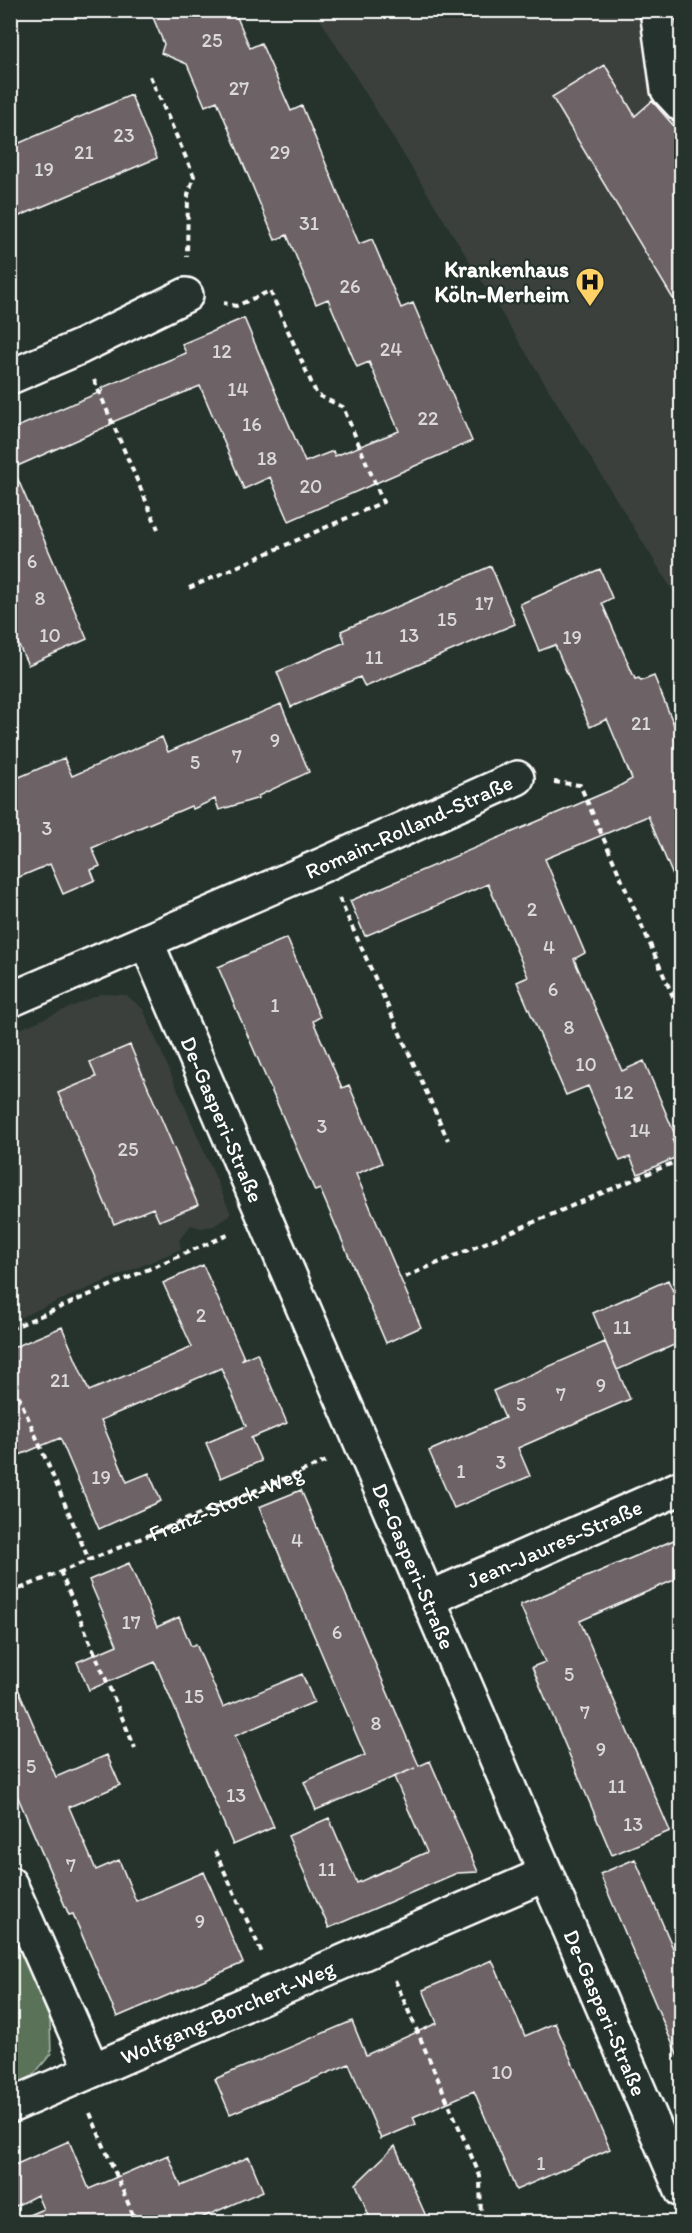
<svg xmlns="http://www.w3.org/2000/svg" width="692" height="2233" font-family="Itim,sans-serif">
<style>
.built{fill:#3b413e}
.green{fill:#5a7358;stroke:#acb9ac;stroke-width:1.5}
.building{fill:#6d6265;stroke:#fff;stroke-width:1.5}
.lines{fill:none;stroke-linecap:round;stroke-linejoin:round}
.minor-casing{stroke:#fff;stroke-width:38}
.path{stroke:#fff;stroke-width:4;stroke-dasharray:6 4.5;stroke-linecap:butt}
.minor{stroke:#26332d;stroke-width:33}
.labels{text-anchor:middle;stroke-width:4.5;stroke-linejoin:round;paint-order:stroke}
.number-label{font-size:20px;fill:#dad8d8}
.poi-label{font-size:22px;font-weight:bold;fill:#fff;stroke:#26332d;text-anchor:end}
.street-label{font-size:22px;fill:#fff;stroke:#26332d}
</style>
<rect width="100%" height="100%" fill="#26332d"/>
<filter id="ink" filterUnits="userSpaceOnUse"><feTurbulence type="fractalNoise" baseFrequency=".0167" numOctaves="2"/><feDisplacementMap in="SourceGraphic" scale="12" xChannelSelector="R" yChannelSelector="G"/><feConvolveMatrix kernelMatrix="1 2 1 2 8 2 1 2 1" color-interpolation-filters="sRGB"/></filter>
<g filter="url(#ink)">
<!-- built -->
<path class="built" d="M 315,11 L 681,11 L 681,604 Z
M 101,994 L 126,995 L 143,1009 L 231,1214 L 214,1226 L 201,1228 L 191,1225 L 179,1240 L 181,1249 L 11,1321 L 11,1033 Z"/>
<!-- green -->
<path class="green" d="M 11,1926 L 50,2020 L 51,2054 L 30,2079 L 11,2087 Z"/>
<!-- building -->
<path class="building" d="M 150,10 L 234,10 L 250,48 L 261,43 L 291,111 L 302,106 L 359,244 L 372,239 L 401,308 L 413,303 L 472,441 L 289,521 L 270,477 L 244,489 L 200,386 L 110,423 L 110,425 L 13,468 L 87,639 L 28,665 L 10,626 L 10,430 L 103,391 L 101,388 L 186,353 L 182,344 L 244,318 L 305,462 L 333,451 L 335,456 L 399,431 L 369,362 L 357,367 L 328,299 L 316,304 L 287,235 L 275,240 L 217,101 L 205,106 L 187,64 L 161,53 L 164,44 Z
M 605,65 L 635,116 L 652,101 L 681,134 L 681,312 L 552,97 Z
M 131,95 L 157,158 L 10,220 L 10,147 Z
M 491,566 L 515,624 L 365,687 L 360,677 L 291,707 L 277,672 L 345,642 L 341,631 Z
M 600,569 L 612,598 L 602,603 L 635,679 L 639,678 L 641,681 L 654,676 L 681,742 L 681,895 L 648,816 L 545,859 L 585,953 L 574,959 L 622,1071 L 644,1061 L 676,1137 L 672,1139 L 679,1156 L 638,1174 L 630,1157 L 620,1161 L 588,1086 L 566,1095 L 517,982 L 528,977 L 488,884 L 365,936 L 350,901 L 616,788 L 632,779 L 607,719 L 590,727 L 555,645 L 539,651 L 520,604 Z
M 281,704 L 309,772 L 258,796 L 259,798 L 219,810 L 215,799 L 193,809 L 191,806 L 92,848 L 100,866 L 91,870 L 95,880 L 63,894 L 50,864 L 10,881 L 10,781 L 64,758 L 72,776 L 162,737 L 168,752 Z
M 287,938 L 320,1017 L 313,1021 L 342,1088 L 349,1085 L 382,1163 L 356,1174 L 421,1327 L 386,1343 L 320,1189 L 315,1191 L 218,967 Z
M 130,1045 L 198,1205 L 159,1221 L 153,1208 L 114,1224 L 58,1093 L 96,1077 L 90,1062 Z
M 203,1265 L 244,1358 L 241,1360 L 257,1353 L 287,1423 L 251,1438 L 261,1461 L 221,1478 L 206,1443 L 246,1426 L 221,1368 L 101,1420 L 127,1482 L 149,1473 L 161,1501 L 99,1529 L 60,1438 L 10,1459 L 10,1349 L 62,1327 L 89,1391 L 141,1369 L 192,1347 L 163,1283 Z
M 668,1280 L 673,1291 L 681,1288 L 681,1342 L 617,1370 L 593,1313 Z
M 605,1342 L 630,1399 L 518,1448 L 530,1476 L 454,1508 L 429,1451 L 505,1418 L 493,1391 Z
M 301,1490 L 419,1766 L 430,1761 L 478,1872 L 457,1873 L 329,1928 L 288,1836 L 329,1818 L 357,1883 L 427,1852 L 394,1777 L 415,1768 L 316,1810 L 304,1782 L 365,1755 L 259,1507 Z
M 681,1537 L 681,1577 L 580,1621 L 670,1831 L 612,1855 L 532,1667 L 545,1662 L 520,1605 Z
M 129,1563 L 157,1627 L 179,1617 L 191,1646 L 196,1644 L 223,1707 L 302,1674 L 314,1702 L 235,1736 L 274,1827 L 233,1845 L 155,1662 L 89,1690 L 77,1662 L 117,1645 L 89,1580 Z
M 10,1670 L 56,1777 L 107,1755 L 120,1785 L 69,1807 L 96,1870 L 119,1860 L 136,1901 L 204,1872 L 243,1963 L 117,2017 L 73,1914 L 69,1915 L 10,1779 Z
M 635,1859 L 681,1967 L 681,2064 L 600,1874 Z
M 492,1960 L 525,2036 L 555,2023 L 610,2149 L 516,2190 L 474,2091 L 413,2117 L 416,2124 L 381,2139 L 349,2064 L 230,2114 L 215,2079 L 352,2021 L 366,2055 L 437,2023 L 423,1990 Z
M 69,2141 L 89,2189 L 168,2155 L 181,2186 L 249,2157 L 263,2191 L 190,2223 L 10,2223 L 43,2209 L 37,2195 L 10,2209 L 10,2167 Z
M 395,2146 L 429,2223 L 372,2223 L 356,2184 Z"/>
<g class="lines">
<!-- minor casing -->
<g class="minor-casing">
<g id="minor">
<path d="M 657,10 L 668,90 L 682,105"/>
<path d="M 10,377 L 80,347 L 186,295"/>
<path id="s2" d="M 146,941 L 682,2191"/>
<path id="s3" d="M 10,1000 L 325,864 L 517,778"/>
<path id="s4" d="M 428,1599 L 682,1487"/>
<path d="M 10,1884 L 92,2069"/>
<path id="s5" d="M 10,2106 L 546,1874"/>
</g>
</g>
<!-- path -->
<g class="path">
<path d="M 10,49 L 17,47"/>
<path d="M 150,76 L 194,176 L 188,195 L 187,257"/>
<path d="M 94,380 L 158,529"/>
<path d="M 189,588 L 383,502 L 343,407 L 317,395 L 270,291 L 236,306 L 224,303"/>
<path d="M 554,782 L 580,785 L 682,1017"/>
<path d="M 339,898 L 448,1140"/>
<path d="M 405,1277 L 682,1159"/>
<path d="M 10,1329 L 230,1234"/>
<path d="M 10,1376 L 89,1560"/>
<path d="M 60,1571 L 135,1748"/>
<path id="s1" d="M 10,1593 L 329,1460"/>
<path d="M 215,1851 L 263,1955"/>
<path d="M 395,1980 L 480,2176 L 481,2222"/>
<path d="M 90,2113 L 136,2222"/>
</g>
<!-- minor -->
<use href="#minor" class="minor"/>
</g>
</g>
<!-- icons -->
<defs>
<g id="hospital-pin" transform="scale(1.5)"><path d="M0 17L-7.5 6A9.5 9.5 0 1 1 7.5 6Z" fill="#ffd166" stroke="#26332d"/><path d="M-5-5h3v3.5h4V-5h3V5h-3V1.5h-4V5h-3Z" fill="#111"/></g>
</defs>
<g fill-rule="evenodd">
<use href="#hospital-pin" x="590" y="282"/>
</g>
<g class="labels">
<!-- number labels -->
<g class="number-label">
<text x="212" y="47">25</text>
<text x="239" y="95">27</text>
<text x="124" y="142">23</text>
<text x="84" y="159">21</text>
<text x="280" y="159">29</text>
<text x="44" y="176">19</text>
<text x="309" y="230">31</text>
<text x="350" y="293">26</text>
<text x="391" y="356">24</text>
<text x="222" y="358">12</text>
<text x="238" y="396">14</text>
<text x="428" y="425">22</text>
<text x="252" y="431">16</text>
<text x="267" y="465">18</text>
<text x="311" y="493">20</text>
<text x="32" y="568">6</text>
<text x="40" y="605">8</text>
<text x="484" y="610">17</text>
<text x="447" y="626">15</text>
<text x="50" y="642">10</text>
<text x="409" y="642">13</text>
<text x="572" y="644">19</text>
<text x="374" y="664">11</text>
<text x="641" y="730">21</text>
<text x="275" y="747">9</text>
<text x="237" y="763">7</text>
<text x="195" y="769">5</text>
<text x="47" y="835">3</text>
<text x="532" y="916">2</text>
<text x="549" y="954">4</text>
<text x="553" y="996">6</text>
<text x="275" y="1012">1</text>
<text x="569" y="1034">8</text>
<text x="586" y="1071">10</text>
<text x="624" y="1099">12</text>
<text x="322" y="1133">3</text>
<text x="640" y="1137">14</text>
<text x="128" y="1156">25</text>
<text x="201" y="1322">2</text>
<text x="622" y="1334">11</text>
<text x="60" y="1387">21</text>
<text x="601" y="1392">9</text>
<text x="561" y="1401">7</text>
<text x="521" y="1411">5</text>
<text x="501" y="1469">3</text>
<text x="461" y="1478">1</text>
<text x="101" y="1484">19</text>
<text x="297" y="1547">4</text>
<text x="131" y="1629">17</text>
<text x="337" y="1639">6</text>
<text x="569" y="1681">5</text>
<text x="194" y="1703">15</text>
<text x="585" y="1719">7</text>
<text x="376" y="1730">8</text>
<text x="601" y="1756">9</text>
<text x="31" y="1773">5</text>
<text x="617" y="1793">11</text>
<text x="236" y="1802">13</text>
<text x="633" y="1831">13</text>
<text x="71" y="1872">7</text>
<text x="327" y="1876">11</text>
<text x="200" y="1928">9</text>
<text x="502" y="2079">10</text>
<text x="541" y="2170">1</text>
</g>
<!-- poi labels -->
<g class="poi-label">
<text x="569" y="277">Krankenhaus<tspan x="569" dy="25">Köln-Merheim</tspan></text>
</g>
<!-- street labels -->
<g class="street-label">
<text dy="8" stroke="none"><textPath href="#s3" startOffset="435">Romain-Rolland-Straße</textPath></text>
<text dy="8" stroke="none"><textPath href="#s2" startOffset="194">De-Gasperi-Straße</textPath></text>
<text dy="8" stroke="none"><textPath href="#s1" startOffset="234">Franz-Stock-Weg</textPath></text>
<text dy="8" stroke="none"><textPath href="#s4" startOffset="138">Jean-Jaures-Straße</textPath></text>
<text dy="8" stroke="none"><textPath href="#s2" startOffset="680">De-Gasperi-Straße</textPath></text>
<text dy="8" stroke="none"><textPath href="#s5" startOffset="237">Wolfgang-Borchert-Weg</textPath></text>
<text dy="8" stroke="none"><textPath href="#s2" startOffset="1166">De-Gasperi-Straße</textPath></text>
</g>
</g>
<!-- margin -->
<rect width="692" height="2233" fill="none" stroke="#26332d" stroke-width="36"/>
<rect x="18" y="18" width="656" height="2197" fill="none" stroke="#fff" stroke-width="2" filter="url(#ink)"/>
</svg>
